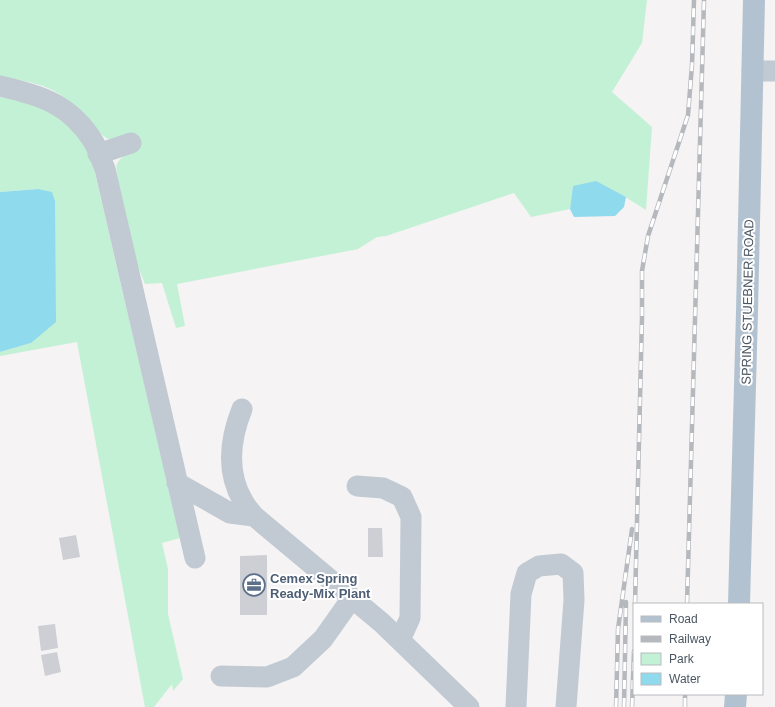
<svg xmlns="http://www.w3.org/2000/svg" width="775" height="707" font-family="Helvetica,sans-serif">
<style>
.green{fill:#c3f1d5}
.water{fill:#90daee}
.building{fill:#cdcfd5}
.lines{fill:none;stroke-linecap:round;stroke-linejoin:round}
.minor{stroke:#c1cad2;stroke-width:21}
.major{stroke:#b3c2d1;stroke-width:22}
.rail-casing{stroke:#b5b8bd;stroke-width:4.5}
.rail{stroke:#fff;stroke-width:3;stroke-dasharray:9;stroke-linecap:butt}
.labels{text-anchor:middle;stroke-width:4;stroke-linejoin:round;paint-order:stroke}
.street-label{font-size:13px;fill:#4a5661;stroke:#fff}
.service-label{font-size:13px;font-weight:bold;fill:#4e5e75;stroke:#fff;text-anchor:start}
</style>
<rect width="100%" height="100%" fill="#f5f3f3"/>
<!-- green -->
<path class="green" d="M 0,0 L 647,0 L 642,43 L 612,92 L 652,127 L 646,210 L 622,195 L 573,186 L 570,209 L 531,217 L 514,193 L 386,236 L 377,237 L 358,249 L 177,284 L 185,326 L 176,328 L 162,283 L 145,284 L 137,264 L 118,180 C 116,168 114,164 124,156 L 116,138 L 108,139 C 92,129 82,113 67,100 C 50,84 22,80 0,77 Z
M 0,97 C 36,103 65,114 85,147 C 89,155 92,165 95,173 L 180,538 L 162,543 L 168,569 L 168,614 L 183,679 L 173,691 L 172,684 L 154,707 L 145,707 L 77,342 L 0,356 L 0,352 L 31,343 L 38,189 L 0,192 Z"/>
<!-- water -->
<path class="water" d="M 596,181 L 626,197 L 624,207 L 615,216 L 574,217 L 570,209 L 573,186 Z
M 38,189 L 52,192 L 55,201 L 56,322 L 31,343 L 0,352 L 0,192 Z"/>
<!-- building -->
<path class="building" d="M 368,528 L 382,528 L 383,557 L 368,557 Z
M 76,535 L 80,557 L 63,560 L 59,538 Z
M 267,555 L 267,615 L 240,615 L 240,556 Z
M 55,624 L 58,648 L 41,651 L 38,626 Z
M 57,652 L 61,672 L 45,676 L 41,655 Z"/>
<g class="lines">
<!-- minor -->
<path class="minor" d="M 752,71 L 775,71
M 0,86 C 40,95 70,104 93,141 C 98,149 101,160 105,169 L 195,558
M 98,154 L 131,143
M 242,409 C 230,439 226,472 243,501 C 246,507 250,511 254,516 L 382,623 L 469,707
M 177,483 L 230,513 L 254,516
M 357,486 L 383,488 L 402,497 L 411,517 L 410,618 L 400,640
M 221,676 L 267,677 L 293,667 L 323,639 L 352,598
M 516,707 L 521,594 L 527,573 L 539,566 L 561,564 L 573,573 L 574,600 L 566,707"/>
<!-- major -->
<path class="major" d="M 739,604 L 747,312 L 754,0
M 735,707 L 736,694"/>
<!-- rail casing -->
<g class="rail-casing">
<path id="rail" d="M 635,604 L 642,317 L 642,271 L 648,236 L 688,115 L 692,65 L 694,0
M 687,604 L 704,0
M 616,707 L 618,629 L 632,529
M 624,707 L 626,602
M 632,707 L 634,651
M 685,707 L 685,694"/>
</g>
<!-- rail -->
<use href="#rail" class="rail"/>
</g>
<!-- icons -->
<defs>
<g id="office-ring" transform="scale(1.15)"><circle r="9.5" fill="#fff" stroke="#5c6f8a" stroke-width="1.5"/><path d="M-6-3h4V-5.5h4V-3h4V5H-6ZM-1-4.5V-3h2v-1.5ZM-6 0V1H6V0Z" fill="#5c6f8a"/></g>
</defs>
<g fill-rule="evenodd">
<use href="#office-ring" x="254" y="585"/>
</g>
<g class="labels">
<!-- street labels -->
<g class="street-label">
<text transform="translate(747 302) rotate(-89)" y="5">SPRING STUEBNER ROAD</text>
</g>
<!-- service labels -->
<g class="service-label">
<text x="270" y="583">Cemex Spring<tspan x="270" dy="15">Ready-Mix Plant</tspan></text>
</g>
</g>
<!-- legend -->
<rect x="633" y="603" width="130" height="92" fill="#ffffff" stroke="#b7bbc0"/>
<rect x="641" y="616" width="20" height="6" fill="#b3c2d1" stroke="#b7bbc0"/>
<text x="669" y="623" font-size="12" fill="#4a5661">Road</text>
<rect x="641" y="636" width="20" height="6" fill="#b5b8bd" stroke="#b7bbc0"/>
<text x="669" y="643" font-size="12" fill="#4a5661">Railway</text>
<rect x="641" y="653" width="20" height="12" fill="#c3f1d5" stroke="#b7bbc0"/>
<text x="669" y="663" font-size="12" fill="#4a5661">Park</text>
<rect x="641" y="673" width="20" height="12" fill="#90daee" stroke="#b7bbc0"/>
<text x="669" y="683" font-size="12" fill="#4a5661">Water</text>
</svg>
